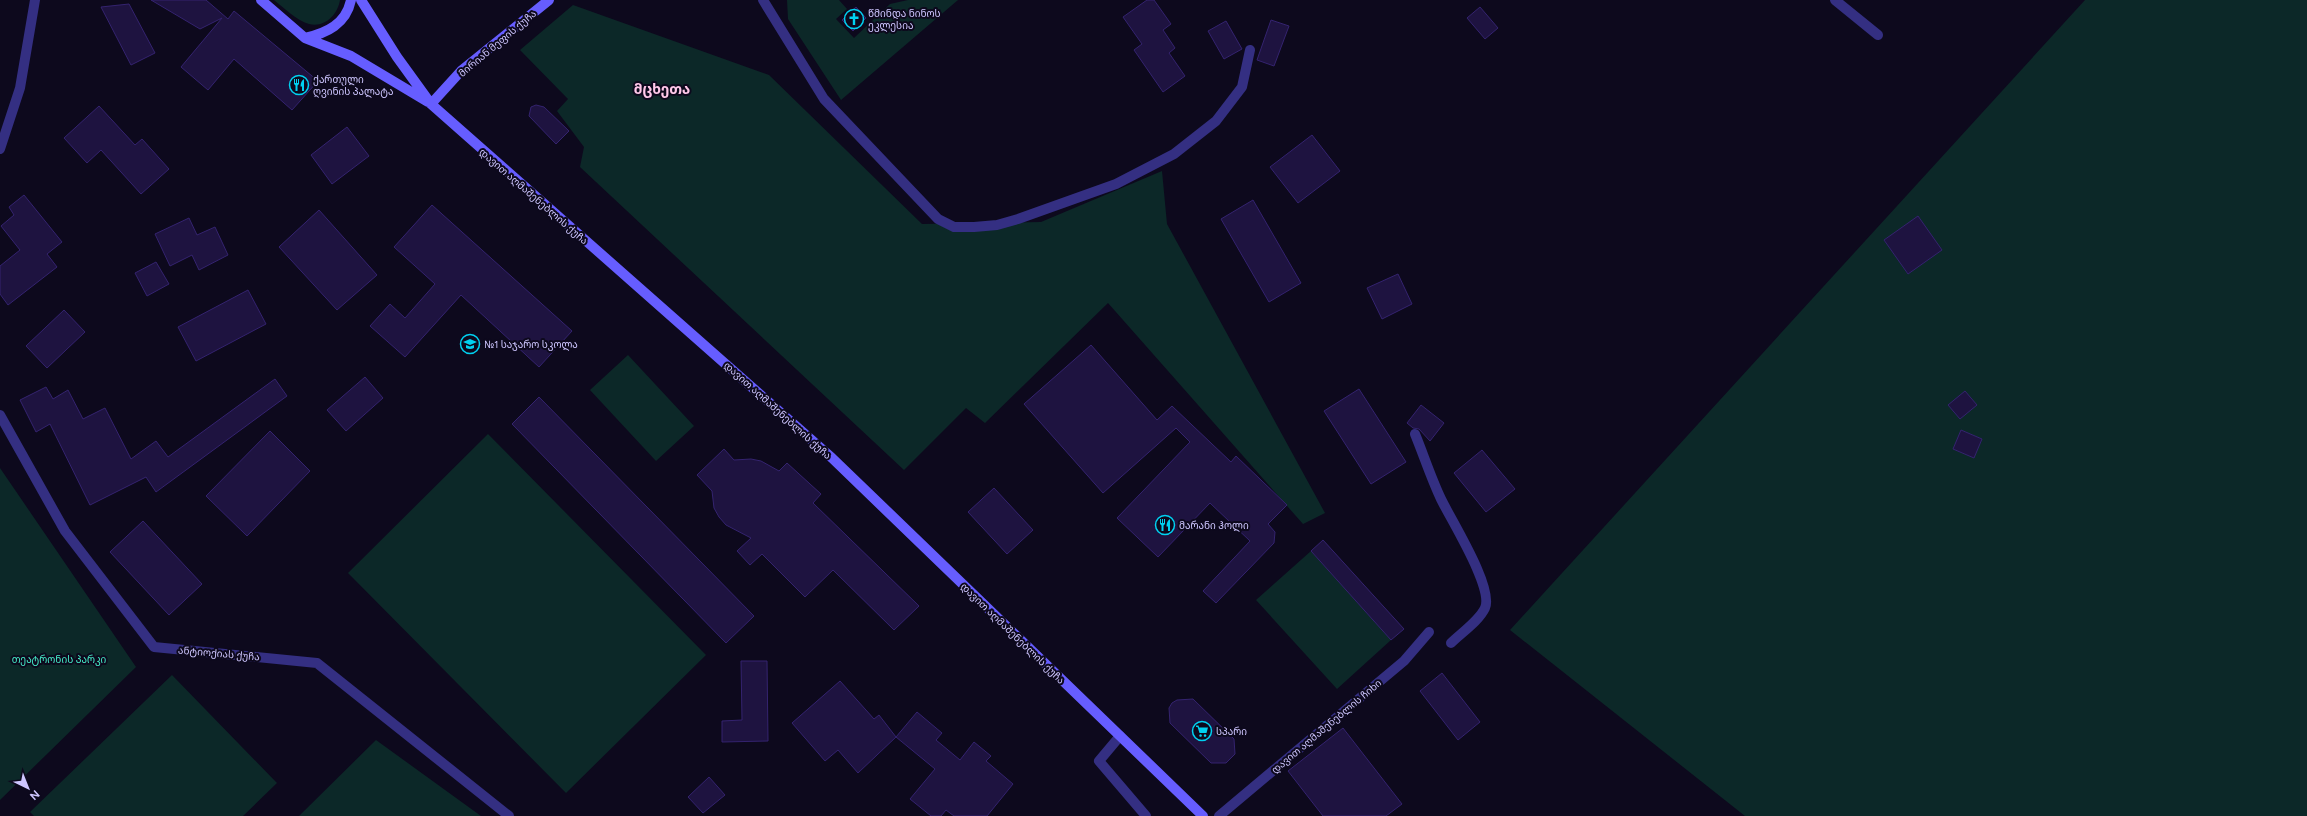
<svg xmlns="http://www.w3.org/2000/svg" width="2307" height="816" font-family="Figtree,'Noto Sans Georgian',sans-serif">
<style>
.green{fill:#0c2828}
.building{fill:#1e1340;stroke:#34236f}
.lines{fill:none;stroke-linecap:round;stroke-linejoin:round}
.street{stroke:#342f82;stroke-width:10}
.secondary{stroke:#665dff;stroke-width:10}
.labels{text-anchor:middle;stroke-width:4;stroke-linejoin:round;paint-order:stroke}
.poi-label{font-size:10px;fill:#cec6ff;stroke:#0d091d;text-anchor:start}
.street-label{font-size:10px;fill:#cec6ff;stroke:#0d091d}
.park-label{font-size:10px;fill:#45ebc7;stroke:#0d091d}
.district-label{font-size:14px;font-weight:bold;fill:#ffc8e9;stroke:#0d091d}
</style>
<rect width="100%" height="100%" fill="#0d091d"/>
<!-- green -->
<path class="green" d="M 274,0 L 340,0 C 338,14 325,28 309,24 C 296,20 284,8 274,0 Z
M 787,0 L 839,0 L 847,9 L 836,19 L 854,38 L 890,4 L 908,0 L 958,0 L 841,100 L 788,19 Z
M 2085,0 L 2307,0 L 2307,816 L 1745,816 L 1510,630 Z
M 573,5 L 769,75 L 922,224 L 1041,222 L 1162,171 L 1167,224 L 1325,513 L 1303,524 L 1108,303 L 985,423 L 966,408 L 904,470 L 580,167 L 584,147 L 557,111 L 568,99 L 520,50 Z
M 628,355 L 694,426 L 656,461 L 590,390 Z
M 488,434 L 706,655 L 566,793 L 348,573 Z
M 0,468 L 136,667 L 0,800 Z
M 1311,551 L 1391,640 L 1337,689 L 1256,600 Z
M 172,675 L 277,783 L 243,816 L 34,816 L 30,812 Z
M 376,740 L 481,816 L 299,816 Z"/>
<!-- building -->
<path class="building" d="M 151,0 L 206,0 L 228,19 L 234,11 L 318,81 L 292,110 L 234,59 L 208,90 L 181,67 L 222,18 L 200,29 Z
M 1147,0 L 1154,0 L 1171,24 L 1163,30 L 1175,48 L 1169,53 L 1185,76 L 1163,92 L 1134,50 L 1142,44 L 1123,17 Z
M 129,4 L 155,53 L 131,65 L 101,7 Z
M 856,7 L 866,18 L 853,31 L 842,20 Z
M 1480,7 L 1498,28 L 1485,39 L 1467,18 Z
M 1271,20 L 1289,26 L 1274,66 L 1257,60 Z
M 1226,21 L 1242,49 L 1224,59 L 1208,31 Z
M 536,105 L 544,107 L 569,131 L 556,144 L 529,116 L 531,107 Z
M 99,106 L 135,145 L 142,139 L 169,169 L 141,194 L 101,150 L 87,163 L 64,138 Z
M 347,127 L 369,156 L 332,184 L 311,155 Z
M 1312,135 L 1340,171 L 1298,203 L 1270,167 Z
M 24,195 L 62,242 L 47,254 L 57,267 L 8,305 L 0,294 L 0,266 L 20,250 L 1,226 L 14,215 L 9,207 Z
M 1253,200 L 1301,283 L 1269,302 L 1221,219 Z
M 432,205 L 572,331 L 539,367 L 461,295 L 405,357 L 370,326 L 390,304 L 405,318 L 435,284 L 394,247 Z
M 319,210 L 377,275 L 337,310 L 279,247 Z
M 1918,216 L 1942,250 L 1908,274 L 1884,240 Z
M 189,218 L 197,235 L 215,227 L 228,255 L 199,270 L 192,255 L 170,266 L 155,234 Z
M 156,262 L 169,284 L 147,296 L 135,273 Z
M 1398,274 L 1412,304 L 1382,319 L 1367,288 Z
M 248,290 L 266,324 L 196,361 L 178,327 Z
M 64,310 L 85,332 L 47,368 L 26,346 Z
M 1091,345 L 1157,420 L 1172,406 L 1231,462 L 1236,456 L 1287,505 L 1268,524 L 1275,532 L 1274,543 L 1216,603 L 1203,591 L 1250,541 L 1210,503 L 1158,557 L 1117,518 L 1190,442 L 1176,428 L 1103,493 L 1024,404 Z
M 365,377 L 383,398 L 346,431 L 327,410 Z
M 275,379 L 287,396 L 156,492 L 146,477 L 90,505 L 50,424 L 36,432 L 20,400 L 46,387 L 53,399 L 68,390 L 83,419 L 105,408 L 131,459 L 156,441 L 168,457 Z
M 1359,389 L 1406,462 L 1371,484 L 1324,411 Z
M 1965,391 L 1977,405 L 1960,419 L 1948,405 Z
M 539,397 L 754,616 L 726,643 L 512,424 Z
M 1421,405 L 1444,423 L 1430,441 L 1419,429 L 1413,428 L 1407,423 Z
M 1961,430 L 1982,439 L 1974,458 L 1953,449 Z
M 270,431 L 310,471 L 247,536 L 206,496 Z
M 724,449 L 734,460 L 751,459 L 761,461 L 779,471 L 787,463 L 821,494 L 813,503 L 919,606 L 894,630 L 833,570 L 805,597 L 762,554 L 750,565 L 737,551 L 751,538 L 726,525 L 719,517 L 714,508 L 712,491 L 697,475 Z
M 1482,450 L 1515,489 L 1486,512 L 1454,473 Z
M 994,488 L 1033,530 L 1007,554 L 968,512 Z
M 143,521 L 202,584 L 169,615 L 110,552 Z
M 1323,540 L 1404,629 L 1391,640 L 1311,551 Z
M 741,661 L 767,661 L 768,741 L 722,742 L 722,721 L 742,720 Z
M 1442,673 L 1480,722 L 1458,740 L 1420,691 Z
M 840,681 L 874,719 L 879,715 L 896,737 L 858,773 L 838,750 L 825,761 L 792,723 Z
M 1193,699 L 1234,739 L 1235,754 L 1226,763 L 1211,763 L 1170,723 L 1169,708 L 1172,703 L 1177,700 Z
M 917,712 L 942,733 L 936,740 L 960,760 L 974,742 L 991,756 L 986,761 L 1013,784 L 987,816 L 954,816 L 946,810 L 941,816 L 931,816 L 910,799 L 935,769 L 896,737 Z
M 1343,728 L 1402,804 L 1386,816 L 1323,816 L 1288,771 Z
M 709,777 L 725,795 L 703,813 L 688,797 Z"/>
<g class="lines">
<!-- street -->
<path class="street" d="M 763,0 L 824,99 L 938,219 L 954,227 L 974,227 L 997,225 L 1018,219 L 1116,184 L 1174,154 L 1216,121 L 1242,87 L 1250,50
M 1835,0 L 1878,35
M 0,149 L 20,88 L 35,0
M 0,415 L 65,531 L 154,647 L 317,663 L 509,816
M 1415,434 C 1424,456 1431,478 1441,499 C 1451,520 1494,588 1485,608 C 1479,621 1461,633 1451,643
M 1120,736 L 1099,761 L 1146,816
M 1219,816 L 1404,661 L 1429,632"/>
<!-- secondary -->
<path class="secondary" d="M 261,0 L 305,38 L 351,56 L 428,102
M 361,0 L 397,57 L 431,104 L 832,458 L 1203,816
M 305,38 C 327,33 346,24 351,0
M 431,104 L 461,71 L 549,0"/>
</g>
<!-- icons -->
<defs>
<g id="church-ring" transform="scale(1)"><circle r="9.5" fill="#0d091d" stroke="#00d1f1" stroke-width="1.5"/><path d="M-1.2-6h2.4v3.5h3.3v2.4h-3.3V6h-2.4V-.1h-3.3v-2.4h3.3Z" fill="#00d1f1"/></g>
<g id="restaurant-ring" transform="scale(1)"><circle r="9.5" fill="#0d091d" stroke="#00d1f1" stroke-width="1.5"/><path d="M-5-6h1v4h1v-4h1v4h1v-4h1v5L-1.5 .5V6h-2V.5L-5-1ZM5-6V6H3V1.5H1.5Q1.5-4 5-6Z" fill="#00d1f1"/></g>
<g id="school-ring" transform="scale(1)"><circle r="9.5" fill="#0d091d" stroke="#00d1f1" stroke-width="1.5"/><path d="M0-5L7-2L0 1L-7-2ZM-4 1L0 2.5L4 1V4Q0 6-4 4Z" fill="#00d1f1"/></g>
<g id="supermarket-ring" transform="scale(1)"><circle r="9.5" fill="#0d091d" stroke="#00d1f1" stroke-width="1.5"/><path d="M-6-5.5h2.5l.6 2H6L4.5 2H-2.5L-4.4-4H-6ZM-1.5 3.2a1.3 1.3 0 1 0 .1 0ZM3 3.2a1.3 1.3 0 1 0 .1 0Z" fill="#00d1f1"/></g>
</defs>
<g fill-rule="evenodd">
<use href="#church-ring" x="854" y="19"/>
<use href="#restaurant-ring" x="299" y="85"/>
<use href="#school-ring" x="470" y="344"/>
<use href="#restaurant-ring" x="1165" y="525"/>
<use href="#supermarket-ring" x="1202" y="731"/>
</g>
<g class="labels">
<!-- poi labels -->
<g class="poi-label">
<text x="868" y="17">წმინდა ნინოს<tspan x="868" dy="12">ეკლესია</tspan></text>
<text x="313" y="83">ქართული<tspan x="313" dy="12">ღვინის პალატა</tspan></text>
<text x="484" y="348">№1 საჯარო სკოლა</text>
<text x="1179" y="529">მარანი ჰოლი</text>
<text x="1216" y="735">სპარი</text>
</g>
<!-- street labels -->
<g class="street-label">
<text transform="translate(497 43) rotate(-40)" y="4">მირიან მეფის ქუჩა</text>
<text transform="translate(534 196) rotate(41)" y="4">დავით აღმაშენებლის ქუჩა</text>
<text transform="translate(778 410) rotate(42)" y="4">დავით აღმაშენებლის ქუჩა</text>
<text transform="translate(1013 633) rotate(44)" y="4">დავით აღმაშენებლის ქუჩა</text>
<text transform="translate(219 653) rotate(5)" y="4">ანტიოქიას ქუჩა</text>
<text transform="translate(1326 726) rotate(-40)" y="4">დავით აღმაშენებლის ჩიხი</text>
</g>
<!-- park labels -->
<g class="park-label">
<text x="59" y="663">თეატრონის პარკი</text>
</g>
<!-- district labels -->
<g class="district-label">
<text x="662" y="94">მცხეთა</text>
</g>
</g>
<!-- north arrow -->
<g transform="translate(28 788) rotate(137)" stroke="#0d091d" stroke-width="3" paint-order="stroke">
<path d="M0-3L7 15L0 10L-7 15Z" fill="#cec6ff"/>
<text y="-6" font-size="11" font-weight="bold" text-anchor="middle" fill="#cec6ff">N</text>
</g>
</svg>
